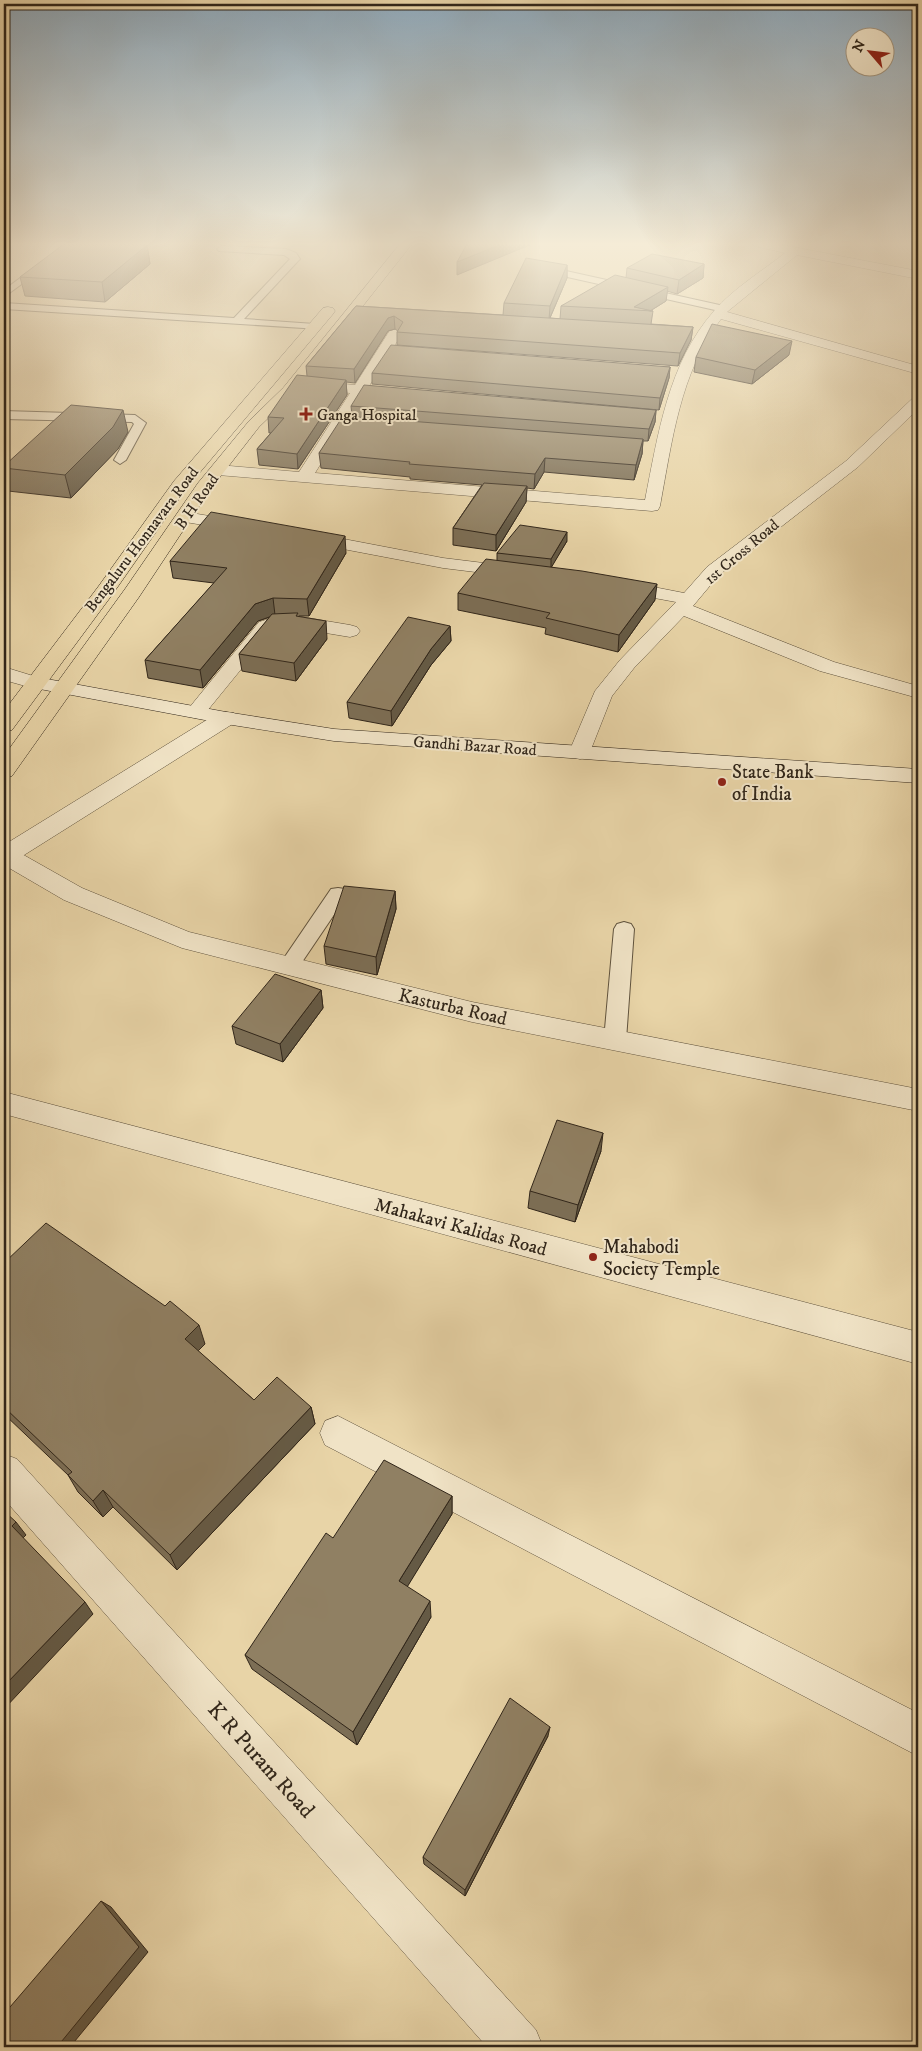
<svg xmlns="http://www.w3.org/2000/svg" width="922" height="2051" font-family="'IM FELL DW Pica',serif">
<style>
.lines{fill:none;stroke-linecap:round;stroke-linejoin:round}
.service-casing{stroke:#5f523d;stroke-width:2}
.minor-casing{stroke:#5f523d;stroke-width:1}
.tertiary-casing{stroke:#5f523d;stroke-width:1}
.secondary-casing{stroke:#31261a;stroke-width:1}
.primary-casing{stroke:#31261a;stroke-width:1}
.service{fill:#f0e3c6;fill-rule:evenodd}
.minor{fill:#f0e3c6;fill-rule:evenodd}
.tertiary{fill:#f0e3c6;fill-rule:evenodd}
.secondary{fill:#f0e3c6;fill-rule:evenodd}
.primary{fill:#e8d4a7;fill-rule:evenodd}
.wall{fill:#7c6e55;stroke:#31261a}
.shaded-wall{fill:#655a45;stroke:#31261a}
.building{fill:#908063;stroke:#31261a}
.poi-dot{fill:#8f2418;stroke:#f0e3c6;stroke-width:2}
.labels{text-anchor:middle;stroke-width:4;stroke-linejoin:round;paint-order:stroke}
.far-poi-label{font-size:16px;fill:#31261a;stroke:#f0e3c6;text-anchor:start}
.far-street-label{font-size:16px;fill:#31261a;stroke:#f0e3c6}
.poi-label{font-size:19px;fill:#31261a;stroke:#f0e3c6;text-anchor:start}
.street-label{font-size:19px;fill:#31261a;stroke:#f0e3c6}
.near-street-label{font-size:22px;fill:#31261a;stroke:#f0e3c6}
</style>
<rect width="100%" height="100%" fill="#e8d4a7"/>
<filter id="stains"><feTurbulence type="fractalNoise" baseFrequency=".004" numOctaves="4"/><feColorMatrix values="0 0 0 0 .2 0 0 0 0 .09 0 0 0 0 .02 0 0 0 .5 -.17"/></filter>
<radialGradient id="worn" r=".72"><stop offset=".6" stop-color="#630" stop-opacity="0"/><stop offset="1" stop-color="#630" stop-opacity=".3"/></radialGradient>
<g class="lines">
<!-- service casing -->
<g class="service-casing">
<path id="service" d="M 66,244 L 76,244 L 4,297 L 4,290 Z
M 222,246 L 286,249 L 296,253 L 300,259 L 298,261 L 244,319 L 315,324 L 319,325 L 319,329 L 4,309 L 4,303 L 234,318 L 290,259 L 284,255 L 219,251 L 217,249 Z
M 539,265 L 724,306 L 729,309 L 724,312 L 536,270 L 534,268 Z
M 4,411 L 135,415 L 146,423 L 126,460 L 120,464 L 114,460 L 134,424 L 132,422 L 4,419 Z
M 338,888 L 345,889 L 348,894 L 296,971 L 289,973 L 282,971 L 279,966 L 282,961 L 331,889 Z
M 624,922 L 631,924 L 634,929 L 626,1040 L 623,1046 L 615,1048 L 607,1046 L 604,1040 L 614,929 L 617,924 Z"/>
</g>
<!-- minor casing -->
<g class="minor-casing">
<path id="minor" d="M 753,244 L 777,244 L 918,271 L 918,279 L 797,255 L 727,312 L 918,366 L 918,374 L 721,319 C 680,372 672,442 660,506 L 658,510 L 652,511 L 218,475 L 210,470 L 218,465 L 299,472 L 350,393 L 310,389 L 303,385 L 310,381 L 355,385 L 401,313 L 406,312 L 413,316 L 369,386 L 399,389 L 406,393 L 399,397 L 364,394 L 315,473 L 645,500 C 658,435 668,363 714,311 C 734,288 761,272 785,253 L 755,246 Z
M 918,397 L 918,409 L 858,467 L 719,575 L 693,606 L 834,662 L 918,686 L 918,698 L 820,671 L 684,616 L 634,668 L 612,696 L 588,757 L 580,759 L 572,757 L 569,752 L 595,691 L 620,660 L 676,602 L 611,590 L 609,586 L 611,582 L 618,580 L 684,593 L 707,567 L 846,461 L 913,398 Z
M 185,512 L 240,521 L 246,522 L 249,526 L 246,530 L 240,531 L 179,521 L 176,517 L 179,513 Z
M 307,532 L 443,558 L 516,567 L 522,568 L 525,572 L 522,576 L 516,577 L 443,568 L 301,541 L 298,537 L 301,533 Z
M 296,616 L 350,625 L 357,627 L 360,631 L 357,635 L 350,637 L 296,628 L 273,630 L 203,716 L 196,718 L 189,716 L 185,712 L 189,708 L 259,622 L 275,617 Z
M 4,848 L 13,849 L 82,888 L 189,932 L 472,1002 L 918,1089 L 918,1111 L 472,1022 L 182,948 L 64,900 L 4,865 Z
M 338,1416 L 918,1713 L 918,1756 L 325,1445 L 320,1433 L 325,1421 Z
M 4,1454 L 17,1459 L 536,2030 L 543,2047 L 487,2047 L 4,1499 Z"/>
</g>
<!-- tertiary casing -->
<g class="tertiary-casing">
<path id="tertiary" d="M 4,667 L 43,679 L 46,683 L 43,687 L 36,689 L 4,680 Z
M 226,712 L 234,713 L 237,718 L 234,723 L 13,862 L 4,864 L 4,845 L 218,713 Z
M 4,1092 L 918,1332 L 918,1364 L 4,1114 Z"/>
</g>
<!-- secondary casing -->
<g class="secondary-casing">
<path id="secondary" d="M 36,677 L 226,712 L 334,729 L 918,769 L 918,783 L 334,741 L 226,724 L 29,687 L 26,683 L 29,679 Z"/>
</g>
<!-- primary casing -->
<g class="primary-casing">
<path id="primary" d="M 400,244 L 412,244 L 293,394 L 259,427 L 210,490 L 139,597 L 12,776 L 4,778 L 4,756 L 125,589 L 198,483 L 249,421 L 283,388 Z
M 328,307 L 333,308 L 335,311 L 333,314 L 186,489 L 112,595 L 12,730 L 4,731 L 4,711 L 98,587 L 174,481 L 323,308 Z"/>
</g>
<!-- service -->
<use href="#service" class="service"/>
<!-- minor -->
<use href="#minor" class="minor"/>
<!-- tertiary -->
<use href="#tertiary" class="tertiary"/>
<!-- secondary -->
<use href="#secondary" class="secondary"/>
<!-- primary -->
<use href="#primary" class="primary"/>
</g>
<!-- wall -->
<path class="wall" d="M 147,245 L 150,264 L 105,302 L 25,296 L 20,277 Z
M 704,264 L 703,278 L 677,294 L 667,291 L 666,301 L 650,311 L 653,311 L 651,324 L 693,327 L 691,340 L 678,366 L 397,345 L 397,332 L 398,331 L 395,329 L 388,331 L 355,383 L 346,382 L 347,395 L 298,469 L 259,465 L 257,449 L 271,433 L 269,433 L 268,417 L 307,376 L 306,366 L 356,306 L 503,315 L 504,303 L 567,265 L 567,278 L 550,318 L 560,319 L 561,306 L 626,278 L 627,268 Z
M 789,355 L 752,384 L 694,372 L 696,357 Z
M 670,367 L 669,378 L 659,410 L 372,384 L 372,373 Z
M 351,406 L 656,410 L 655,422 L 648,441 L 643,441 L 642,454 L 634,480 L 544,472 L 534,489 L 527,488 L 526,502 L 496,551 L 453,545 L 453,528 L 482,485 L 410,479 L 410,477 L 321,468 L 319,453 L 352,416 Z
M 128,432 L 118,449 L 71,498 L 8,491 L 4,475 L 4,466 Z
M 567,541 L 551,567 L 655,600 L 618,652 L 545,634 L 546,628 L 458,610 L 458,593 L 497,561 L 497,553 Z
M 346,553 L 309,616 L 299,616 L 299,617 L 327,639 L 296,681 L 242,671 L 239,654 L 270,617 L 258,621 L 203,688 L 148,678 L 145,660 L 214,583 L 173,578 L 170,561 Z
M 450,626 L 451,641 L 431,665 L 392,726 L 349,718 L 347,702 Z
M 395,891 L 396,909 L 377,975 L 326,964 L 324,946 Z
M 321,990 L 323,1008 L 283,1062 L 236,1044 L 232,1026 Z
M 601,1151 L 575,1222 L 528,1208 L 530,1191 Z
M 4,1263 L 205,1344 L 198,1351 L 254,1400 L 311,1407 L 315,1424 L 177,1570 L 113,1507 L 103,1517 L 78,1492 L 68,1475 L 4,1414 Z
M 452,1496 L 452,1514 L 407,1586 L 431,1617 L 357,1745 L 252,1669 L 245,1655 L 333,1538 Z
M 548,1736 L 465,1896 L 424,1864 L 423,1857 Z"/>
<!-- shaded-wall -->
<path class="shaded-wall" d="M 502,244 L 532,244 L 457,275 L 457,262 Z
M 147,245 L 150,264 L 105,302 L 102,282 Z
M 704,264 L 703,278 L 677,294 L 679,280 Z
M 567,265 L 567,278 L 549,320 L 550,306 Z
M 668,287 L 666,301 L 650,311 L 634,307 Z
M 394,316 L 395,329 L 388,331 L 355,383 L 354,369 L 388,318 Z
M 693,327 L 691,340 L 678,366 L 680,353 Z
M 792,341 L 789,355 L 752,384 L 755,370 Z
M 670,367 L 669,378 L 659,410 L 660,398 Z
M 346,380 L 347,395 L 298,469 L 297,454 Z
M 123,410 L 128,432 L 118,449 L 71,498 L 65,475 Z
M 656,410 L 655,422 L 648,441 L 649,429 Z
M 643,439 L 642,454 L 634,480 L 636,465 Z
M 545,458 L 544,472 L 534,489 L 535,474 Z
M 527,486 L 526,502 L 496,551 L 496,535 Z
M 567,532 L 567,541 L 551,568 L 551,559 Z
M 345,536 L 346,553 L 309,616 L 307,599 Z
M 657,584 L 655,600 L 618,652 L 619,635 Z
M 273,598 L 275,615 L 258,621 L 203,688 L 200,670 L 255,604 Z
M 326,621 L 327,639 L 296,681 L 294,663 Z
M 450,626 L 451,641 L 431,665 L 392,726 L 391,711 L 431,649 Z
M 395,891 L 396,909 L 377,975 L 376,957 Z
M 321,990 L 323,1008 L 283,1062 L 280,1044 Z
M 603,1133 L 601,1151 L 575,1222 L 578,1205 Z
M 4,1154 L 8,1164 L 4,1168 Z
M 199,1325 L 205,1344 L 191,1358 L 185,1339 Z
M 311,1407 L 315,1424 L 177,1570 L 170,1555 Z
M 103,1490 L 113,1507 L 103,1517 L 93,1501 Z
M 452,1496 L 452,1514 L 401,1597 L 399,1581 Z
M 16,1522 L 26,1535 L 22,1539 L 12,1526 Z
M 430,1601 L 431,1617 L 357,1745 L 353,1732 Z
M 85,1602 L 93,1614 L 4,1709 L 4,1686 Z
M 550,1727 L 548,1736 L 465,1896 L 465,1890 Z
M 101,1901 L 111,1907 L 148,1952 L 70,2047 L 57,2047 Z"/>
<!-- building -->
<path class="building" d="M 64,244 L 133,244 L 147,245 L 102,282 L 20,277 Z
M 467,244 L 502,244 L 457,262 Z
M 652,254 L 704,264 L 679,280 L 627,268 Z
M 526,258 L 567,265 L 550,306 L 504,303 Z
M 615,275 L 668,287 L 634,307 L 653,311 L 561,306 Z
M 356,306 L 693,327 L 680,353 L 397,332 L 403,322 L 394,316 L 388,318 L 354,369 L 306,366 Z
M 712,324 L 792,341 L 755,370 L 696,357 Z
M 391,345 L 670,367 L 660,398 L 372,373 Z
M 297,375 L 346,380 L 297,454 L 257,449 L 284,418 L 268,417 Z
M 364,385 L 656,410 L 649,429 L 351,406 Z
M 71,405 L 123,410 L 113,427 L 65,475 L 4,468 L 4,466 Z
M 343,416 L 643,439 L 636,465 L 545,458 L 535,474 L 409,464 L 410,462 L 319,453 Z
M 484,483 L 527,486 L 496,535 L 453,528 Z
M 211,512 L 345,536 L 307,599 L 273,598 L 255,604 L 200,670 L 145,660 L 227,568 L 170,561 Z
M 520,525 L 567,532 L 551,559 L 497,553 Z
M 486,559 L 582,571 L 657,584 L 619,635 L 546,618 L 550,613 L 458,593 Z
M 294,613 L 298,613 L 296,616 L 326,621 L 294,663 L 239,654 L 272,614 Z
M 408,617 L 450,626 L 431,649 L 391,711 L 347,702 Z
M 344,886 L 395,891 L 376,957 L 324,946 Z
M 275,974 L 321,990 L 280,1044 L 232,1026 Z
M 557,1120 L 603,1133 L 578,1205 L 530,1191 Z
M 46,1223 L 165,1306 L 170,1301 L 199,1325 L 185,1339 L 254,1400 L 277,1377 L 311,1407 L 170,1555 L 103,1490 L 93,1501 L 68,1475 L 72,1472 L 4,1407 L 4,1263 Z
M 384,1460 L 452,1496 L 399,1581 L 430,1601 L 353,1732 L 245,1655 L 326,1533 L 333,1538 Z
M 4,1511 L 16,1522 L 12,1526 L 85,1602 L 4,1686 Z
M 510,1698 L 550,1727 L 465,1890 L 423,1857 Z
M 101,1901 L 139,1947 L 57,2047 L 4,2047 L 4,2014 Z"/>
<!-- sky -->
<linearGradient id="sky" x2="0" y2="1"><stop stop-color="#8fa9bb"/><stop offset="0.46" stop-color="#f5ecd7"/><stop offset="1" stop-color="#f5ecd7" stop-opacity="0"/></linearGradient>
<rect width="922" height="531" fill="url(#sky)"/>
<!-- markers -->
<g class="poi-dot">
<path d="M303.5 406.5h5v5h5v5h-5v5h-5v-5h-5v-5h5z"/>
<circle cx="722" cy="782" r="5"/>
<circle cx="593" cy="1257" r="5"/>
</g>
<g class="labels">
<!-- far-poi labels -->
<g class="far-poi-label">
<text x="317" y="420">Ganga Hospital</text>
</g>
<!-- far-street labels -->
<g class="far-street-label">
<text transform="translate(196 501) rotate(-55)" y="6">B H Road</text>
<text transform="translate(141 539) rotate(-53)" y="6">Bengaluru Honnavara Road</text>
<text transform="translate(741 551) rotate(-40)" y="6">1st Cross Road</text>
<text transform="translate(475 745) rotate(4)" y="6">Gandhi Bazar Road</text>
</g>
<!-- poi labels -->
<g class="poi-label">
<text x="732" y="778">State Bank<tspan x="732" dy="22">of India</tspan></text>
<text x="603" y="1253">Mahabodi<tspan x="603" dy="22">Society Temple</tspan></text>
</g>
<!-- street labels -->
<g class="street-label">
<text transform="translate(453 1006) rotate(13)" y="7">Kasturba Road</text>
<text transform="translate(461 1226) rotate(15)" y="7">Mahakavi Kalidas Road</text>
</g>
<!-- near-street labels -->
<g class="near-street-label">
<text transform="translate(262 1759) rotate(48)" y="8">K R Puram Road</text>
</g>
</g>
<!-- margin -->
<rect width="922" height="2051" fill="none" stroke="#e8d4a7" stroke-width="20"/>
<rect x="5" y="5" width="912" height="2041" fill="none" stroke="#31261a" stroke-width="2.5"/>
<rect x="10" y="10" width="902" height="2031" fill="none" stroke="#31261a"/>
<!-- north arrow -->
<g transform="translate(870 52) rotate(298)"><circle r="24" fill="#f0e3c6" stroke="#a49781"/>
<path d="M0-4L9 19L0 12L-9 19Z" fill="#8f2418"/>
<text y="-8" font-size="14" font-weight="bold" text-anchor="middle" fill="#31261a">N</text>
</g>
<rect width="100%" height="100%" filter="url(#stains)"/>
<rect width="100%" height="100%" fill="url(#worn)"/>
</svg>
